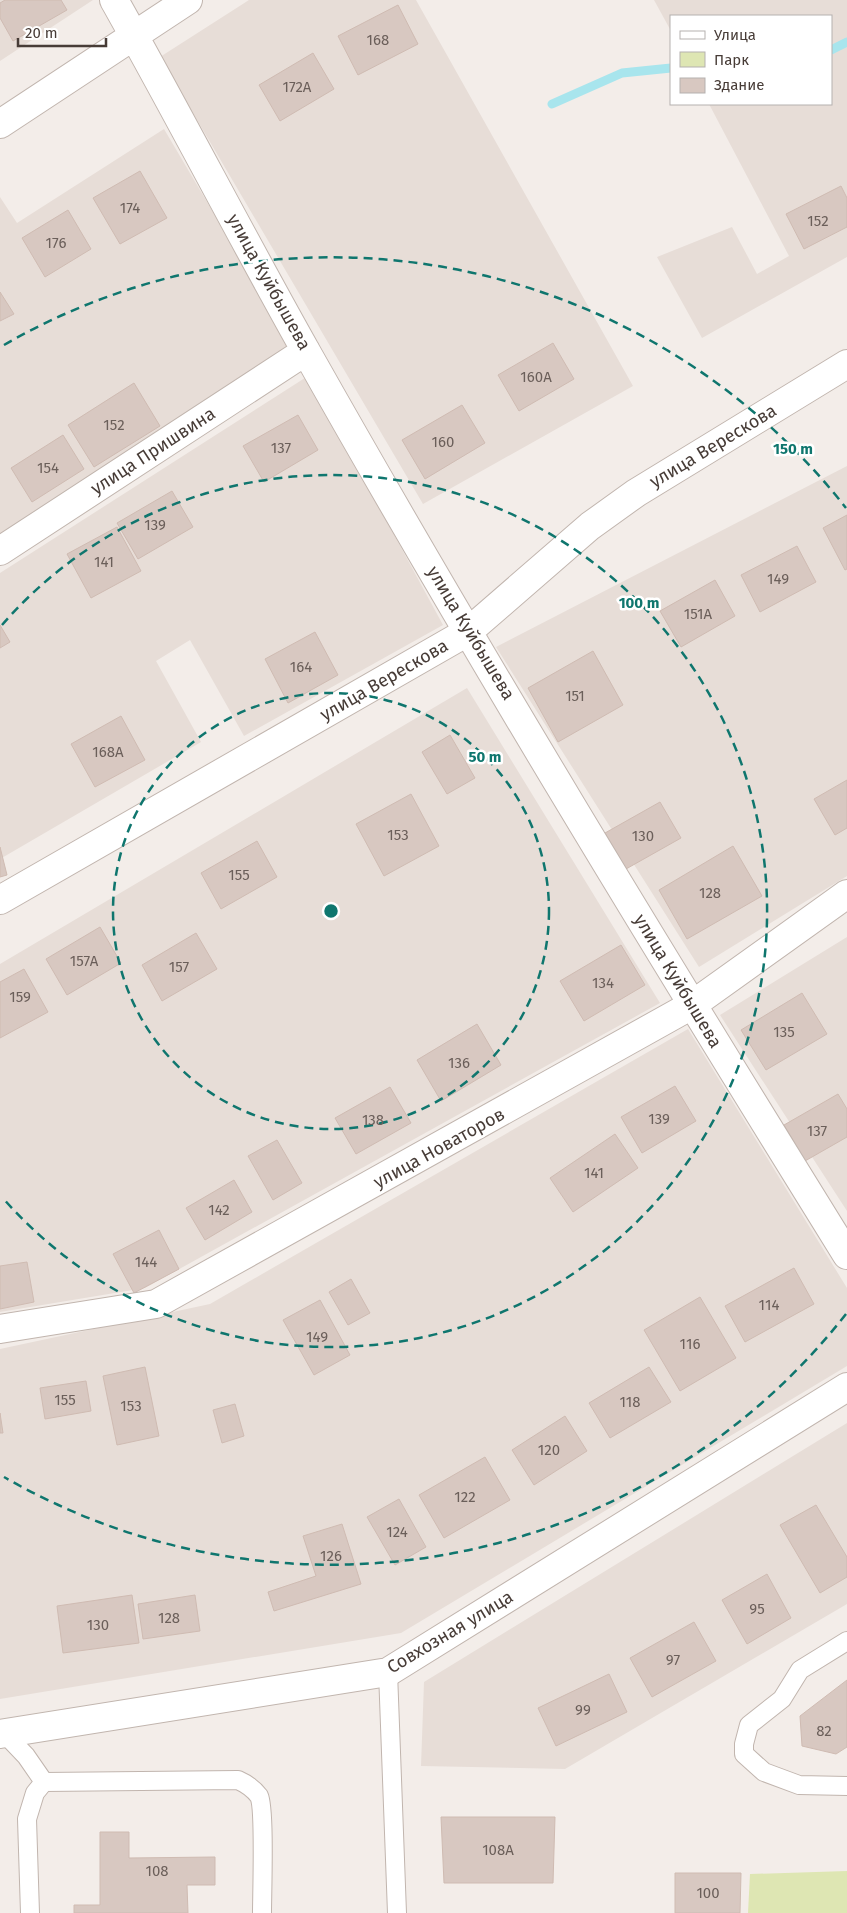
<svg xmlns="http://www.w3.org/2000/svg" width="847" height="1913" font-family="'Fira Sans',sans-serif">
<style>
.residential{fill:#e7ddd7}
.green{fill:#dee6b3}
.lines{fill:none;stroke-linecap:round;stroke-linejoin:round}
.stream{stroke:#a8e5ed;stroke-width:9}
.building{fill:#d8c8c1;stroke:#cfbbb2}
.lane-casing{stroke:#c1b5ae;stroke-width:20}
.street-casing{stroke:#c1b5ae;stroke-width:30}
.lane{stroke:#fff;stroke-width:18}
.street{stroke:#fff;stroke-width:28}
.ring{fill:none;stroke:#0f766e;stroke-width:2.5;stroke-dasharray:9 6}
.labels{text-anchor:middle;stroke-width:5;stroke-linejoin:round;paint-order:stroke}
.number-label{font-size:15px;fill:#6b5f5a}
.street-label{font-size:18px;fill:#473c37;stroke:#fff}
.centre{fill:#0f766e;stroke:#fff;stroke-width:2.5}
.ring-label{font-size:15px;text-anchor:middle;font-weight:bold;fill:#0f766e;stroke:#fff;stroke-width:5;stroke-linejoin:round;paint-order:stroke}
</style>
<rect width="100%" height="100%" fill="#f3ede9"/>
<!-- residential -->
<path class="residential" d="M 0,0 L 93,0 L 0,61 Z
M 249,0 L 416,0 L 633,386 L 423,504 L 160,57 Z
M 654,0 L 847,0 L 847,257 L 702,338 L 657,257 L 732,227 L 757,274 L 789,256 L 709,104 L 831,104 L 831,16 L 671,16 L 671,31 Z
M 164,129 L 292,346 L 0,536 L 0,197 L 17,223 Z
M 308,376 L 443,625 L 244,736 L 190,640 L 156,661 L 201,742 L 0,859 L 0,573 Z
M 847,466 L 847,876 L 699,967 L 496,647 Z
M 467,688 L 660,1003 L 145,1288 L 0,1312 L 0,964 Z
M 847,937 L 847,1211 L 720,1015 Z
M 688,1029 L 847,1288 L 847,1366 L 401,1633 L 0,1699 L 0,1349 L 210,1304 Z
M 847,1423 L 847,1604 L 565,1769 L 421,1766 L 424,1682 Z"/>
<!-- green -->
<path class="green" d="M 847,1871 L 847,1913 L 748,1913 L 750,1874 Z"/>
<g class="lines">
<!-- stream -->
<path class="stream" d="M 831,50 L 847,42
M 552,104 L 622,73 L 671,68"/>
</g>
<!-- building -->
<path class="building" d="M 5,0 L 61,0 L 67,10 L 13,41 L 0,18 L 0,3 Z
M 398,5 L 418,44 L 358,75 L 338,36 Z
M 313,53 L 334,89 L 280,121 L 259,85 Z
M 140,171 L 167,218 L 120,244 L 93,198 Z
M 841,186 L 847,198 L 847,227 L 804,249 L 786,214 Z
M 68,210 L 91,249 L 45,277 L 22,238 Z
M 0,292 L 14,314 L 0,321 Z
M 553,343 L 574,379 L 519,411 L 498,375 Z
M 134,383 L 160,426 L 94,467 L 68,425 Z
M 462,405 L 485,443 L 425,479 L 402,440 Z
M 298,415 L 318,450 L 264,482 L 243,446 Z
M 63,435 L 84,469 L 32,502 L 11,468 Z
M 172,491 L 193,527 L 138,559 L 117,523 Z
M 847,515 L 847,569 L 845,570 L 823,528 Z
M 117,527 L 141,571 L 91,598 L 67,554 Z
M 797,546 L 816,582 L 760,612 L 741,575 Z
M 715,580 L 735,616 L 681,647 L 660,611 Z
M 0,625 L 10,642 L 0,648 Z
M 315,632 L 338,675 L 288,703 L 265,659 Z
M 593,651 L 623,705 L 558,742 L 528,688 Z
M 121,716 L 145,760 L 95,787 L 71,744 Z
M 450,735 L 475,778 L 447,794 L 422,752 Z
M 847,780 L 847,828 L 835,835 L 814,799 Z
M 411,794 L 439,846 L 384,876 L 356,824 Z
M 660,802 L 681,838 L 626,869 L 605,833 Z
M 257,841 L 277,877 L 221,909 L 201,873 Z
M 733,846 L 762,896 L 687,939 L 659,890 Z
M 0,847 L 7,875 L 0,877 Z
M 100,927 L 121,963 L 67,995 L 46,959 Z
M 196,933 L 217,969 L 162,1001 L 142,965 Z
M 621,945 L 645,985 L 584,1021 L 560,981 Z
M 24,969 L 48,1012 L 0,1038 L 0,982 Z
M 802,993 L 827,1034 L 766,1070 L 741,1030 Z
M 477,1024 L 501,1065 L 441,1101 L 417,1060 Z
M 675,1086 L 696,1121 L 642,1153 L 621,1117 Z
M 390,1087 L 411,1123 L 356,1154 L 335,1118 Z
M 838,1094 L 847,1109 L 847,1137 L 805,1161 L 784,1125 Z
M 615,1134 L 638,1168 L 573,1212 L 550,1178 Z
M 277,1140 L 302,1183 L 273,1200 L 248,1156 Z
M 234,1180 L 252,1212 L 205,1240 L 186,1208 Z
M 159,1230 L 179,1269 L 134,1293 L 113,1254 Z
M 27,1262 L 34,1302 L 0,1309 L 0,1266 Z
M 794,1268 L 814,1304 L 745,1342 L 725,1306 Z
M 351,1279 L 370,1313 L 348,1325 L 329,1292 Z
M 700,1297 L 736,1358 L 680,1391 L 644,1330 Z
M 320,1300 L 350,1355 L 314,1375 L 283,1320 Z
M 145,1367 L 159,1436 L 117,1445 L 103,1376 Z
M 649,1367 L 671,1402 L 610,1438 L 589,1403 Z
M 86,1381 L 91,1411 L 45,1419 L 40,1388 Z
M 235,1404 L 244,1436 L 222,1443 L 213,1410 Z
M 0,1413 L 3,1433 L 0,1433 Z
M 565,1416 L 587,1451 L 534,1485 L 512,1450 Z
M 485,1457 L 510,1500 L 444,1538 L 419,1495 Z
M 399,1499 L 426,1547 L 395,1565 L 367,1517 Z
M 816,1505 L 847,1557 L 847,1577 L 820,1593 L 780,1525 Z
M 342,1524 L 361,1584 L 274,1611 L 268,1592 L 316,1576 L 303,1536 Z
M 767,1574 L 791,1618 L 747,1644 L 722,1600 Z
M 132,1595 L 139,1643 L 63,1653 L 57,1606 Z
M 195,1595 L 200,1631 L 143,1639 L 138,1604 Z
M 694,1622 L 716,1661 L 652,1697 L 630,1658 Z
M 609,1674 L 627,1712 L 556,1746 L 538,1708 Z
M 847,1680 L 847,1747 L 836,1754 L 802,1746 L 800,1716 Z
M 441,1817 L 555,1817 L 553,1883 L 444,1883 Z
M 100,1832 L 129,1832 L 129,1858 L 215,1857 L 215,1885 L 187,1885 L 188,1913 L 74,1913 L 74,1905 L 100,1905 Z
M 675,1873 L 741,1873 L 740,1913 L 675,1913 Z"/>
<g class="lines">
<!-- lane casing -->
<g class="lane-casing">
<path id="lane" d="M 847,1641 L 800,1670 L 782,1699 L 749,1725 L 744,1744 L 744,1754 L 764,1772 L 799,1785 L 847,1786
M 388,1672 L 397,1913
M 4,1733 L 26,1756 L 44,1782
M 30,1913 L 27,1819 L 35,1793 L 44,1782 L 238,1780 C 247,1784 253,1788 259,1796 C 265,1808 262,1894 262,1913"/>
</g>
<!-- street casing -->
<g class="street-casing">
<path id="street" d="M 114,0 C 180,117 241,236 307,353 C 479,658 662,957 847,1255
M 0,124 L 188,0
M 0,551 L 306,351
M 0,900 L 469,631 L 590,526 L 636,493 L 847,364
M 0,1329 L 156,1304 L 692,1005 L 847,894
M 0,1734 L 388,1672 L 847,1387"/>
</g>
<!-- lane -->
<use href="#lane" class="lane"/>
<!-- street -->
<use href="#street" class="street"/>
</g>
<!-- distance rings -->
<g class="ring">
<circle cx="331" cy="911" r="218"/>
<path d="M2 625A436 436 0 1 1 2 1197"/>
<path d="M846 1314A654 654 0 0 1 4 1477M4 345A654 654 0 0 1 846 508"/>
</g>
<g class="labels">
<!-- number labels -->
<g class="number-label">
<text x="378" y="45">168</text>
<text x="297" y="92">172А</text>
<text x="130" y="213">174</text>
<text x="818" y="226">152</text>
<text x="56" y="248">176</text>
<text x="536" y="382">160А</text>
<text x="114" y="430">152</text>
<text x="443" y="447">160</text>
<text x="281" y="453">137</text>
<text x="48" y="473">154</text>
<text x="155" y="530">139</text>
<text x="104" y="567">141</text>
<text x="778" y="584">149</text>
<text x="698" y="619">151А</text>
<text x="301" y="672">164</text>
<text x="575" y="701">151</text>
<text x="108" y="757">168А</text>
<text x="398" y="840">153</text>
<text x="643" y="841">130</text>
<text x="239" y="880">155</text>
<text x="710" y="898">128</text>
<text x="84" y="966">157А</text>
<text x="179" y="972">157</text>
<text x="603" y="988">134</text>
<text x="20" y="1002">159</text>
<text x="784" y="1037">135</text>
<text x="459" y="1068">136</text>
<text x="659" y="1124">139</text>
<text x="373" y="1125">138</text>
<text x="817" y="1136">137</text>
<text x="594" y="1178">141</text>
<text x="219" y="1215">142</text>
<text x="146" y="1267">144</text>
<text x="769" y="1310">114</text>
<text x="317" y="1342">149</text>
<text x="690" y="1349">116</text>
<text x="65" y="1405">155</text>
<text x="630" y="1407">118</text>
<text x="131" y="1411">153</text>
<text x="549" y="1455">120</text>
<text x="465" y="1502">122</text>
<text x="397" y="1537">124</text>
<text x="331" y="1561">126</text>
<text x="757" y="1614">95</text>
<text x="169" y="1623">128</text>
<text x="98" y="1630">130</text>
<text x="673" y="1665">97</text>
<text x="583" y="1715">99</text>
<text x="824" y="1736">82</text>
<text x="498" y="1855">108А</text>
<text x="157" y="1876">108</text>
<text x="708" y="1898">100</text>
</g>
<!-- street labels -->
<g class="street-label">
<text transform="translate(269 282) rotate(61)" y="6">улица Куйбышева</text>
<text transform="translate(713 446) rotate(-31)" y="6">улица Верескова</text>
<text transform="translate(153 451) rotate(-33)" y="6">улица Пришвина</text>
<text transform="translate(471 633) rotate(59)" y="6">улица Куйбышева</text>
<text transform="translate(384 680) rotate(-30)" y="6">улица Верескова</text>
<text transform="translate(678 981) rotate(59)" y="6">улица Куйбышева</text>
<text transform="translate(439 1148) rotate(-29)" y="6">улица Новаторов</text>
<text transform="translate(450 1632) rotate(-31)" y="6">Совхозная улица</text>
</g>
</g>
<circle cx="331" cy="911" r="8" class="centre"/>
<g class="ring-label">
<text x="793" y="454">150 m</text>
<text x="639" y="608">100 m</text>
<text x="485" y="762">50 m</text>
</g>
<!-- legend -->
<rect x="670" y="15" width="162" height="90" fill="#ffffff" stroke="#b5b1af"/>
<rect x="680" y="31" width="25" height="8" fill="#ffffff" stroke="#b5b1af"/>
<text x="714" y="40" font-size="15" fill="#473c37">Улица</text>
<rect x="680" y="52" width="25" height="15" fill="#dee6b3" stroke="#b5b1af"/>
<text x="714" y="65" font-size="15" fill="#473c37">Парк</text>
<rect x="680" y="78" width="25" height="15" fill="#d8c8c1" stroke="#b5b1af"/>
<text x="714" y="90" font-size="15" fill="#473c37">Здание</text>
<!-- scale -->
<path d="M18 38v8h88v-8" fill="none" stroke="#473c37" stroke-width="2.5"/>
<text x="25" y="38" font-size="15" fill="#473c37" stroke="#ffffff" stroke-width="4" paint-order="stroke">20 m</text>
</svg>
